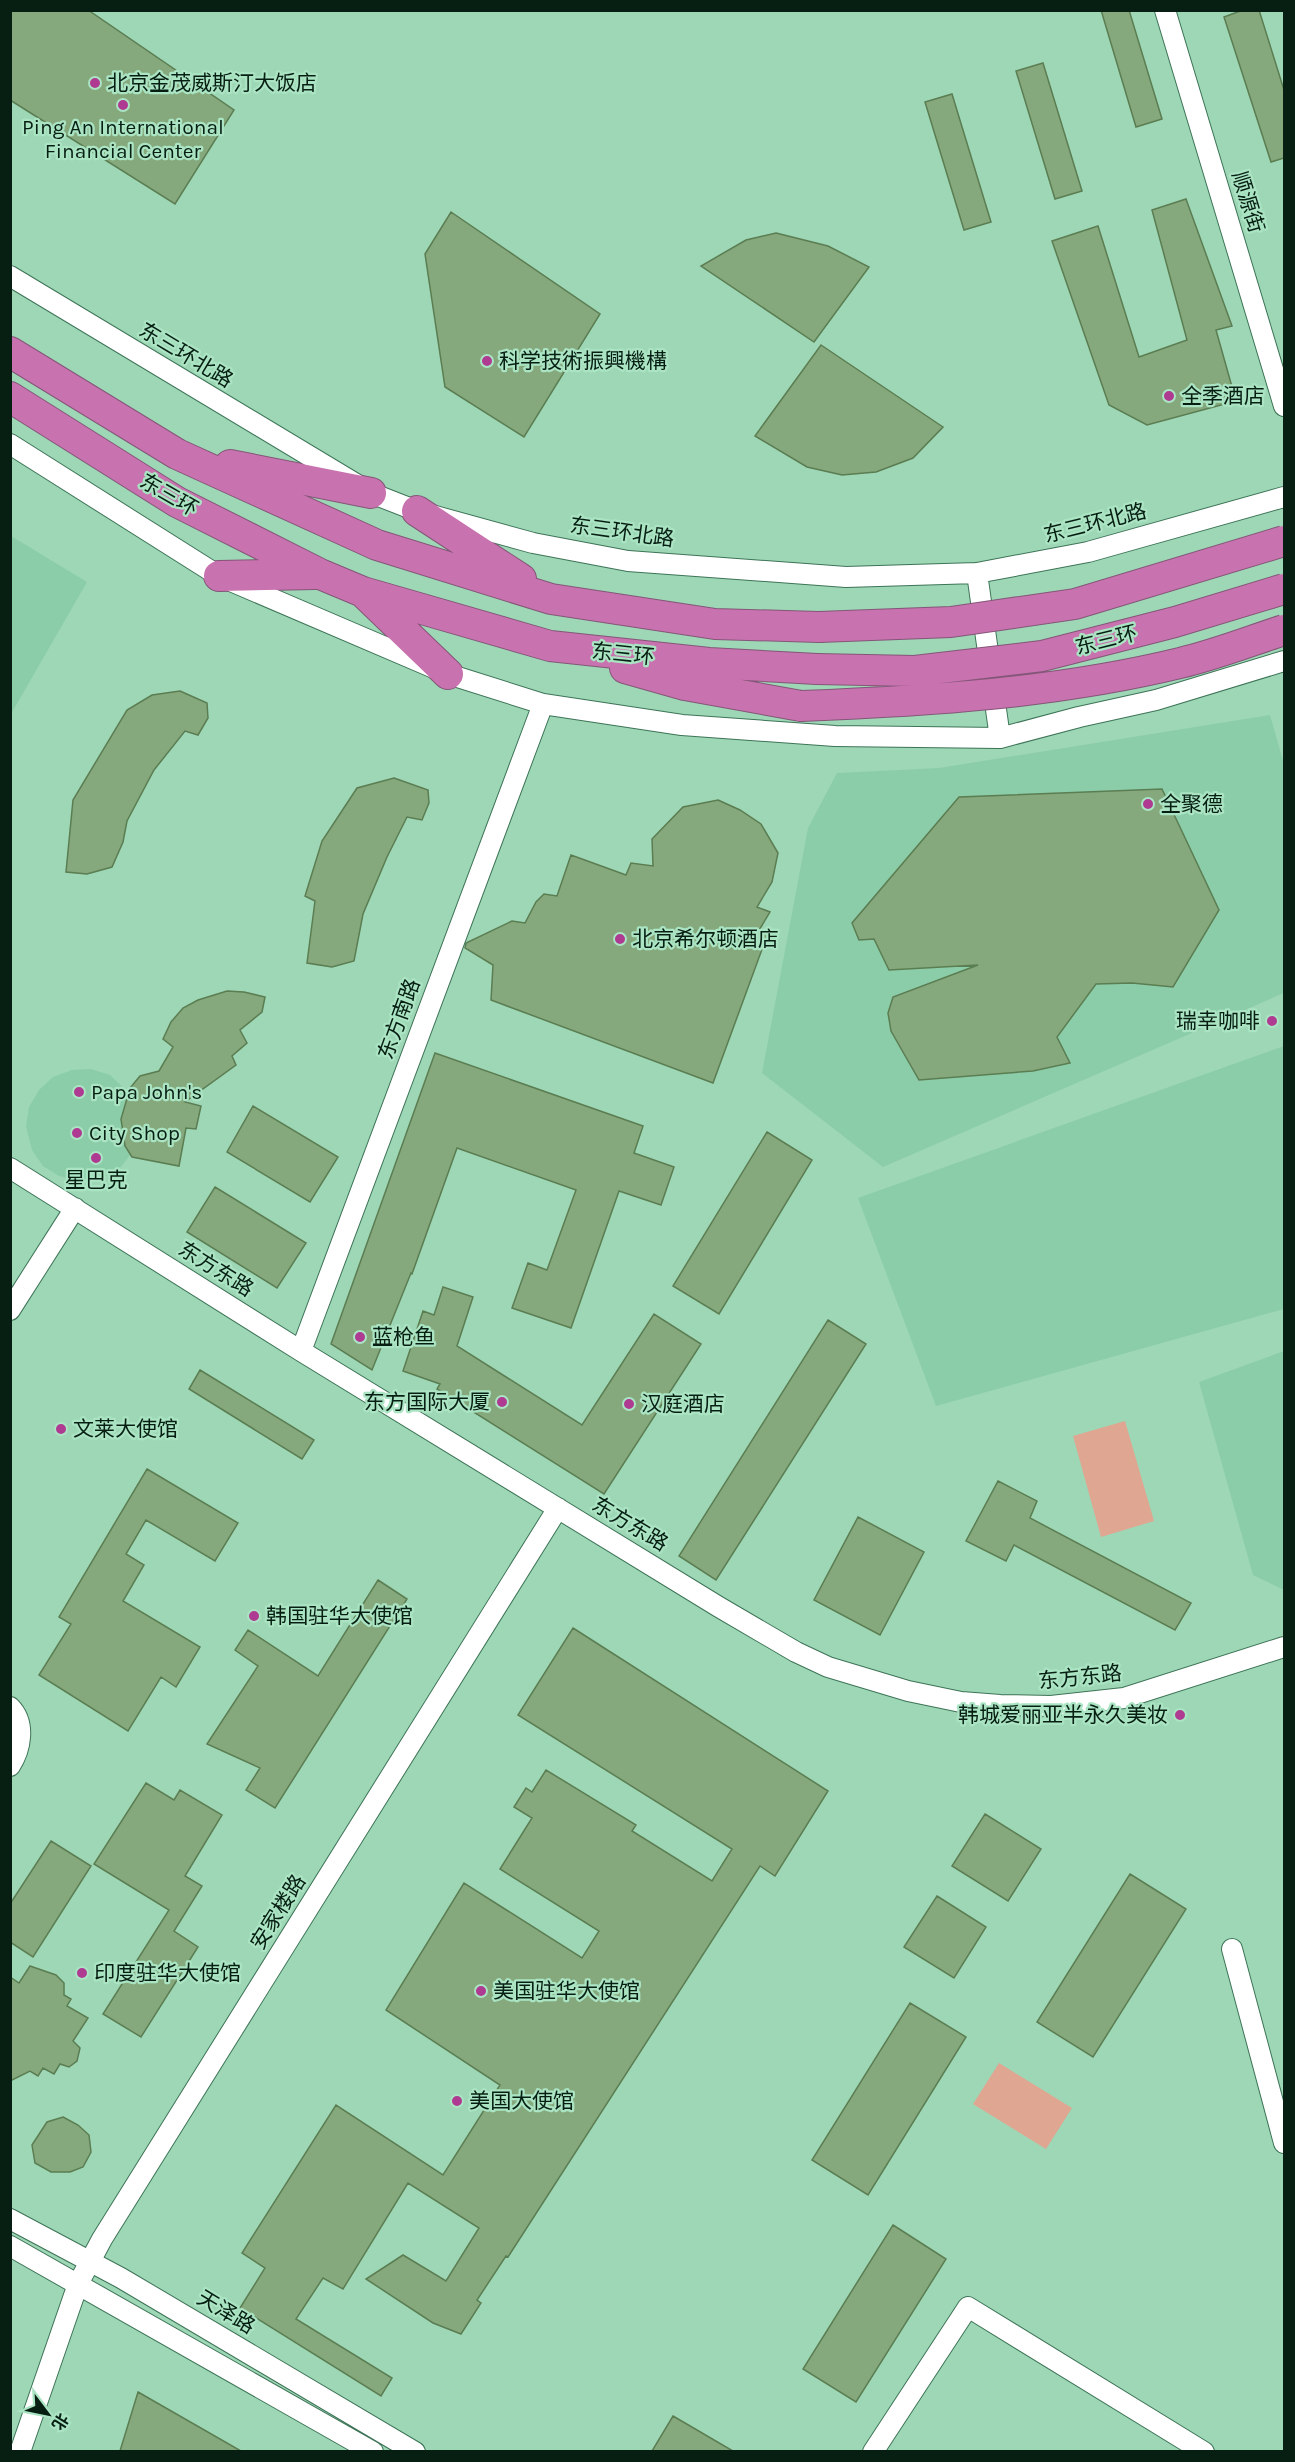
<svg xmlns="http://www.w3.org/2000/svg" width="1295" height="2462" font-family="Karla,'Noto Sans SC',sans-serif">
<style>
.built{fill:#8ccda9}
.green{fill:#dfa692}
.building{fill:#85a87c;stroke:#5b7d52;stroke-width:1.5}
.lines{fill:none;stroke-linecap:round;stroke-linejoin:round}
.minor-casing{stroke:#3d7457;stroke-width:22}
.highway-casing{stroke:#845678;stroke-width:32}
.minor{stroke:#fff;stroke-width:20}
.highway{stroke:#c873af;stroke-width:30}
.highway-bridge-casing{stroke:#845678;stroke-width:32;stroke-linecap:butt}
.highway-bridge{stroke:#c873af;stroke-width:30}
.poi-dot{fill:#af3a92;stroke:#aae4c3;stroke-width:2}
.labels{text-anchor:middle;stroke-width:4.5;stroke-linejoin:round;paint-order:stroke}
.poi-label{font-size:21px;fill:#071f13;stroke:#aae4c3;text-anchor:start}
.street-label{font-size:21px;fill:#071f13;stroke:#aae4c3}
</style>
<rect width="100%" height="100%" fill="#9ed7b6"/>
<!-- built -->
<path class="built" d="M 11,536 L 87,582 L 11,714 Z
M 1270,715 L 1284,764 L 1284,993 L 883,1167 L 762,1073 L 808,828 L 837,773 L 939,768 Z
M 1284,1046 L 1284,1309 L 936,1406 L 858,1198 Z
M 91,1069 L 110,1075 L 130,1094 L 133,1151 L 121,1167 L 104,1177 L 79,1181 L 59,1176 L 43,1166 L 32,1150 L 26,1126 L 29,1107 L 39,1090 L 53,1077 L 72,1070 Z
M 1284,1351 L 1284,1590 L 1253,1575 L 1199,1382 Z"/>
<!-- green -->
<path class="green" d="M 1125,1421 L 1154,1521 L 1101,1537 L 1073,1436 Z
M 999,2063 L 1072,2108 L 1046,2149 L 973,2104 Z"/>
<!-- building -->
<path class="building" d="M 10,10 L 88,10 L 234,110 L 175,204 L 10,100 Z
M 1101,10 L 1129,10 L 1162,119 L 1136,127 Z
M 1243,10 L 1259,10 L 1284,90 L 1284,158 L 1271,162 L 1224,17 Z
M 1043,63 L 1082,191 L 1055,199 L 1016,71 Z
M 952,94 L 991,222 L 964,230 L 925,102 Z
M 1186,199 L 1232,326 L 1216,330 L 1236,401 L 1147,425 L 1109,405 L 1052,241 L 1098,226 L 1139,357 L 1187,340 L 1152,210 Z
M 451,212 L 600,314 L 524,437 L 445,387 L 425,254 Z
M 776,233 L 828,246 L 869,267 L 814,342 L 701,266 L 746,240 Z
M 821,345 L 943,427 L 913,458 L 876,472 L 842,475 L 807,467 L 755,436 Z
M 180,691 L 207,703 L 208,718 L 198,735 L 185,731 L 154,770 L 127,821 L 123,842 L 112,867 L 87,874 L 66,872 L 73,800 L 127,710 L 152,695 Z
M 394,778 L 428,790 L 429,803 L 422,820 L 407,817 L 387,857 L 363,914 L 354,961 L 332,967 L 307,963 L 315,901 L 305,896 L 322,841 L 357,788 Z
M 1162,789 L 1219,910 L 1173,987 L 1132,983 L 1096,984 L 1057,1037 L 1070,1063 L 1033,1071 L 919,1080 L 891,1031 L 888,1013 L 893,997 L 978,965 L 889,970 L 874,939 L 859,940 L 852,923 L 959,797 Z
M 718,800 L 740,810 L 761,824 L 778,853 L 772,882 L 757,907 L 770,912 L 758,932 L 768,933 L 713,1083 L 491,1000 L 493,965 L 465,948 L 466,943 L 512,921 L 525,923 L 536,902 L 544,894 L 557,896 L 571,855 L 626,875 L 631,863 L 653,866 L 652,839 L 683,807 Z
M 227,991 L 244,992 L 265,997 L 262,1012 L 240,1030 L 247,1043 L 232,1056 L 236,1065 L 185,1102 L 201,1106 L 196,1129 L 186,1128 L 179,1166 L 132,1157 L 125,1146 L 121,1119 L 130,1088 L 140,1076 L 159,1071 L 173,1047 L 163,1039 L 171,1022 L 183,1008 L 198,1000 Z
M 435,1053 L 643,1126 L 634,1153 L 674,1167 L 661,1205 L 619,1191 L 571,1328 L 512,1308 L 528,1263 L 547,1270 L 576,1190 L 457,1148 L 412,1274 L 411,1273 L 372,1370 L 331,1344 Z
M 253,1106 L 338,1157 L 310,1202 L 227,1152 Z
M 767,1132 L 812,1160 L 719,1314 L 673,1286 Z
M 215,1187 L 306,1243 L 277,1288 L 187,1232 Z
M 443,1287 L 473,1297 L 457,1346 L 582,1425 L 654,1314 L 701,1344 L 604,1494 L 437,1389 L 440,1384 L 403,1371 L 423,1311 L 434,1315 Z
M 828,1320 L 866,1344 L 716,1580 L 679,1556 Z
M 200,1370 L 314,1440 L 302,1459 L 189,1389 Z
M 147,1469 L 238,1523 L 215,1561 L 146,1520 L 126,1554 L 144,1565 L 123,1601 L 200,1647 L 176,1687 L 161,1677 L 128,1731 L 39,1675 L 71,1624 L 59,1617 Z
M 998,1481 L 1037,1501 L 1030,1518 L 1191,1603 L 1175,1630 L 1014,1545 L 1006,1561 L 966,1541 Z
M 858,1517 L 924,1552 L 880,1635 L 814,1600 Z
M 378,1580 L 407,1599 L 275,1808 L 246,1790 L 260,1768 L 207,1744 L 258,1666 L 235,1650 L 248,1630 L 318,1676 Z
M 573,1628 L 828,1791 L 775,1876 L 760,1866 L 508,2257 L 506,2256 L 477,2300 L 481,2303 L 461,2334 L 433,2323 L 366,2279 L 403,2255 L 446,2281 L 479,2228 L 408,2183 L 343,2289 L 323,2278 L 296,2319 L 392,2378 L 381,2396 L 240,2308 L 265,2268 L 242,2253 L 336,2105 L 443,2175 L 500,2085 L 386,2010 L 464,1883 L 582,1958 L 599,1931 L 500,1869 L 532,1818 L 514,1807 L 526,1788 L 532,1792 L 546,1770 L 636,1825 L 632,1831 L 712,1881 L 732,1849 L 518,1715 Z
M 146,1783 L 174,1800 L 180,1790 L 222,1815 L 185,1876 L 202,1886 L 174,1931 L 198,1947 L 141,2037 L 103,2014 L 169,1910 L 94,1864 Z
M 985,1814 L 1041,1849 L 1008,1901 L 952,1866 Z
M 51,1841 L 91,1866 L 33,1957 L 10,1942 L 10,1904 Z
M 1130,1874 L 1186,1909 L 1093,2057 L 1037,2022 Z
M 937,1896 L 986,1927 L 954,1978 L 904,1947 Z
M 30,1966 L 56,1975 L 64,1983 L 64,1995 L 71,1999 L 67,2006 L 88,2018 L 73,2041 L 80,2048 L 77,2061 L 69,2067 L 60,2064 L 54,2074 L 43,2068 L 38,2076 L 30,2071 L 10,2081 L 10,1977 L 19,1983 Z
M 910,2003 L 966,2037 L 868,2195 L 812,2160 Z
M 63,2117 L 78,2125 L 89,2135 L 91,2152 L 83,2167 L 70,2172 L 51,2172 L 35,2163 L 32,2145 L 47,2122 Z
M 893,2225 L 946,2259 L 856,2402 L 803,2369 Z
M 138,2392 L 241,2451 L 120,2451 Z
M 673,2416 L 733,2451 L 652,2451 Z"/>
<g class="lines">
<!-- minor casing -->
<g class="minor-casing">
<path id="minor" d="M 1165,10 L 1284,406
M 10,276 L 371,493 L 417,511 L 533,543 L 628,561 L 846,577 L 977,573 L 1088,552 L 1284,497
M 10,444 L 219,576 L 448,674 L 543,704 L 682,725 L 835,736 L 1000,738 L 1079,717 L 1156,700 L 1284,661
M 977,573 L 1000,738
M 10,1168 L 301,1351 L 719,1607 L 796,1652 L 828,1667 L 908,1691 L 961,1702 L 1000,1705 L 1051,1706 L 1124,1698 L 1284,1647
M 10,1310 L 75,1208
M 301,1351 L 543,704
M 10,1707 C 26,1723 21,1749 10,1766
M 1232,1949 L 1284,2143
M 10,2219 L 121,2278 L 415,2452
M 10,2246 L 373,2452
M 20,2452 L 78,2284 L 102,2239 L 558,1508
M 873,2452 L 968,2307 L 1204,2452"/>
</g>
<!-- highway casing -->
<g class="highway-casing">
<path id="highway" d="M 10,352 L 177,454 L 377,545 L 551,599 L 715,624 L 819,627
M 10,397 L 177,502 L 320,574 L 363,592 L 550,646 L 709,663 L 817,669
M 230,465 L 371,493
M 417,511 L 521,579
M 219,576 L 315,574
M 365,594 L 448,674
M 625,668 L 685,685 L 801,706"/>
</g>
<!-- minor -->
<use href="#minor" class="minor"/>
<!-- highway -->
<use href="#highway" class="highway"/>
<!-- highway-bridge casing -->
<g class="highway-bridge-casing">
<path id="highway-bridge" d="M 819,627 L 951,622 L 1075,604 L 1284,541
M 817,669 L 915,671 L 1042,656 L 1175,622 L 1284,589
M 801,706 C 929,701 1056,693 1180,663 C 1215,655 1250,641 1284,630"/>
</g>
<!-- highway-bridge -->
<use href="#highway-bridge" class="highway-bridge"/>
</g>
<!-- markers -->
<g class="poi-dot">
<circle cx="95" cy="83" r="6"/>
<circle cx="123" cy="105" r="6"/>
<circle cx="487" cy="361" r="6"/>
<circle cx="1169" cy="396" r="6"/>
<circle cx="1148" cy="804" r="6"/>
<circle cx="620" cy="939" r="6"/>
<circle cx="1272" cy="1021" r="6"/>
<circle cx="79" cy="1092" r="6"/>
<circle cx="77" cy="1133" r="6"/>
<circle cx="96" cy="1158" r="6"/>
<circle cx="360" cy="1337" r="6"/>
<circle cx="502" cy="1402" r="6"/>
<circle cx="629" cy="1404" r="6"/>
<circle cx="61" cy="1429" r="6"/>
<circle cx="254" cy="1616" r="6"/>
<circle cx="1180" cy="1715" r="6"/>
<circle cx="82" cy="1973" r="6"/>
<circle cx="481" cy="1991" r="6"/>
<circle cx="457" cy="2101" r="6"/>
</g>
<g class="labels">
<!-- poi labels -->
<g class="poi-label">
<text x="107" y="90">北京金茂威斯汀大饭店</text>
<text x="123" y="134" text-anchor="middle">Ping An International<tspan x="123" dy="24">Financial Center</tspan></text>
<text x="499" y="368">科学技術振興機構</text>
<text x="1181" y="403">全季酒店</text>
<text x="1160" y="811">全聚德</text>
<text x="632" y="946">北京希尔顿酒店</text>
<text x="1260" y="1028" text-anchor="end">瑞幸咖啡</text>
<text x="91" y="1099">Papa John's</text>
<text x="89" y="1140">City Shop</text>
<text x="96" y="1187" text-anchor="middle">星巴克</text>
<text x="372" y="1344">蓝枪鱼</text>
<text x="490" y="1409" text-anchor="end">东方国际大厦</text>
<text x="641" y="1411">汉庭酒店</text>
<text x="73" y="1436">文莱大使馆</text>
<text x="266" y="1623">韩国驻华大使馆</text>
<text x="1168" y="1722" text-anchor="end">韩城爱丽亚半永久美妆</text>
<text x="94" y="1980">印度驻华大使馆</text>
<text x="493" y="1998">美国驻华大使馆</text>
<text x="469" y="2108">美国大使馆</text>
</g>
<!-- street labels -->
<g class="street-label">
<text transform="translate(1248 202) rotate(73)" y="7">顺源街</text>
<text transform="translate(186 355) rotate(31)" y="7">东三环北路</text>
<text transform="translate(169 495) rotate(30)" y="7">东三环</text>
<text transform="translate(1095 523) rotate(-14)" y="7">东三环北路</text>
<text transform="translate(622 532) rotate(8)" y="7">东三环北路</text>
<text transform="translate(1106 640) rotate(-14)" y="7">东三环</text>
<text transform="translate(623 654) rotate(6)" y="7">东三环</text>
<text transform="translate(399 1019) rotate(-70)" y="7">东方南路</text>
<text transform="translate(216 1269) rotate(32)" y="7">东方东路</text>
<text transform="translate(630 1524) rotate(31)" y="7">东方东路</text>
<text transform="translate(1080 1677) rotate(-6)" y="7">东方东路</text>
<text transform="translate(278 1912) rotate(-58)" y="7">安家楼路</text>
<text transform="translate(226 2312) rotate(31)" y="7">天泽路</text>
</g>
</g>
<!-- border -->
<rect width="1295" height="2462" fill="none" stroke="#071f13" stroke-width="24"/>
<!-- north arrow -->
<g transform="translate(48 2414) rotate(122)" stroke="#aae4c3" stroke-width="4.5" paint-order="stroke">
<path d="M0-4.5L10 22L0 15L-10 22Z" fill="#071f13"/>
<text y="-9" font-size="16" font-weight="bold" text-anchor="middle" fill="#071f13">北</text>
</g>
</svg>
